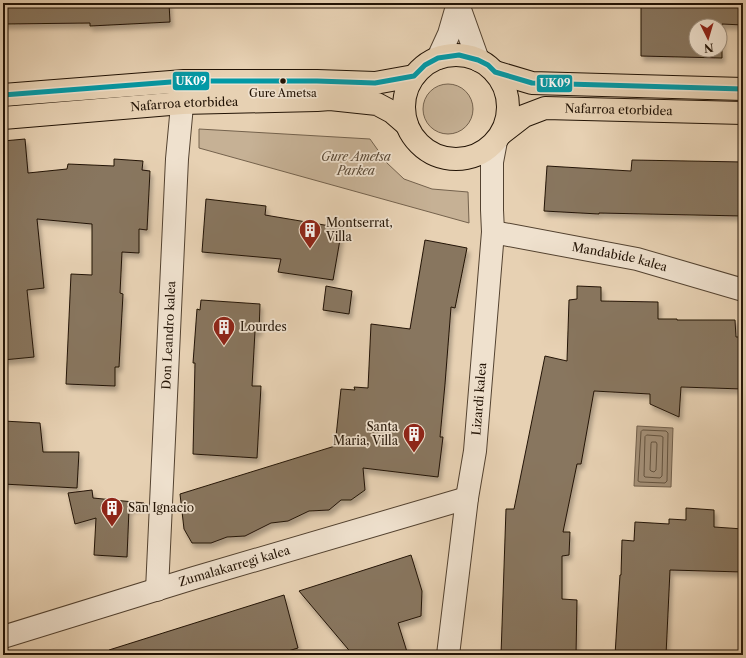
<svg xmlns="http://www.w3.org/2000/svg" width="746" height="658" font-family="'Libre Caslon Text',serif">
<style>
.green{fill:#c6b195;stroke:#74624d}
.water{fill:#a49078;stroke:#705e4a}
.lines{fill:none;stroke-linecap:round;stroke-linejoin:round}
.shore{stroke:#63523e;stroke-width:1}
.building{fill:#88765f;stroke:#221305;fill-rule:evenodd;filter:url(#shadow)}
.street-casing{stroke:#534230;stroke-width:24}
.highway-casing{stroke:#221305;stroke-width:24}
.street{stroke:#efe1ce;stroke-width:22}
.highway{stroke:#e7d1b3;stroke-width:22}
.bus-1-casing{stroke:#efe1ce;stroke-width:8}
.bus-1{stroke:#0299a6;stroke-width:5}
.bus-dot{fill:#221305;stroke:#efe1ce;stroke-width:1.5}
.labels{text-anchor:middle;stroke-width:3.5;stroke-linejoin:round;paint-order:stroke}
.bus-label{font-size:11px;fill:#221305;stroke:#efe1ce}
.street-label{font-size:12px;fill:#221305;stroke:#efe1ce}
.park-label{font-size:12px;font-style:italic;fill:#5b4a37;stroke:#efe1ce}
.poi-label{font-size:12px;fill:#221305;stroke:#efe1ce;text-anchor:start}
.line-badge{stroke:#efe1ce;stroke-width:1.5}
.badge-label{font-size:11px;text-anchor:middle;font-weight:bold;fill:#fff}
</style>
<defs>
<filter id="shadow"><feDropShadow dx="2.5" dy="4.5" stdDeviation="2" flood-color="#0004"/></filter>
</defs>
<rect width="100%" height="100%" fill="#e7d1b3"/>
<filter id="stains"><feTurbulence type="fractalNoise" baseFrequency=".005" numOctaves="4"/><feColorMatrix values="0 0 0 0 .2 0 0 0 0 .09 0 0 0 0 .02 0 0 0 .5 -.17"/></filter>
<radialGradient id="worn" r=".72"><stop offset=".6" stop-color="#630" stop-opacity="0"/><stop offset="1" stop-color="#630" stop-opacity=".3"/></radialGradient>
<!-- green -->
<path class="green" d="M423 109a25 25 0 1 1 50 0a25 25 0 1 1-50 0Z
M 199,129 L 370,139 L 387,163 L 404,179 L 432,189 L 468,192 L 469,223 L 199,148 Z"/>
<!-- water -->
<path class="water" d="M 637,426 L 673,428 L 671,487 L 634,486 Z"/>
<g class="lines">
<!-- shore -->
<path class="shore" d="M 643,430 L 666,431 L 668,433 L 667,481 L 665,483 L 640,482 L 638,481 L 641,432 Z
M 647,435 L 661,436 L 663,437 L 662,476 L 660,478 L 645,477 L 644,476 L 645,437 Z
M 652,442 L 656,442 L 657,444 L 656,470 L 654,472 L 651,471 L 650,470 L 651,444 Z"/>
</g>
<!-- building -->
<path class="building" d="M 3,3 L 169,3 L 170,22 L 90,26 L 90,23 L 3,24 Z
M 641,3 L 743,3 L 743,25 L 722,24 L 722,58 L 641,56 ZM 696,26 L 720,26 L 720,50 L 696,50 Z
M 25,139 L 28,173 L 67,169 L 68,164 L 114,166 L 114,159 L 143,161 L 142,170 L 150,171 L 147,230 L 139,229 L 139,253 L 122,252 L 120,293 L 123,294 L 119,367 L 115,367 L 115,386 L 66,384 L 71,274 L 92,275 L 92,224 L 37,219 L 44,288 L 27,290 L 34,357 L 3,360 L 3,141 Z
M 632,160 L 743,162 L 743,216 L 599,213 L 599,214 L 544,211 L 547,166 L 631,171 Z
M 206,199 L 266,206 L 265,215 L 342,228 L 333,280 L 278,272 L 281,259 L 202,252 Z
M 425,240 L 467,248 L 455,308 L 451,307 L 445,384 L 440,437 L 443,437 L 438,477 L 363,468 L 365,490 L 351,500 L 341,500 L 329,510 L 309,511 L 288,521 L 271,523 L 245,536 L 227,537 L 211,543 L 192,543 L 184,529 L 180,494 L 335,446 L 341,389 L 355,390 L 354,387 L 368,388 L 371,324 L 410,329 Z
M 326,286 L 352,291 L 349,314 L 323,310 Z
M 577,286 L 601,287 L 601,301 L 658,302 L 658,319 L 677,319 L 677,320 L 735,320 L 736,337 L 743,337 L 743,389 L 681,387 L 679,417 L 650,404 L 650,394 L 594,391 L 581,464 L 577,464 L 563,532 L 570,532 L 569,555 L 562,556 L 562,599 L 577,600 L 576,655 L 501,655 L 506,509 L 514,509 L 545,356 L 567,361 L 569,300 L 577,299 Z
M 201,300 L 260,304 L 259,332 L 255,331 L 252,386 L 261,386 L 257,458 L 193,454 L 195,363 L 193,363 L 197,309 L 200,310 Z
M 3,421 L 40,423 L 43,452 L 79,452 L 77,488 L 3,484 Z
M 92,490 L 93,498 L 144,503 L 144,505 L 129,509 L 127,557 L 94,555 L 96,518 L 75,524 L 68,493 Z
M 686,508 L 714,510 L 714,527 L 743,529 L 743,572 L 670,570 L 666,655 L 615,655 L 620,575 L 621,575 L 622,540 L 634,541 L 635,522 L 669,524 L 669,519 L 686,520 Z
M 411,555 L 422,591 L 421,616 L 398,623 L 408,655 L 353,655 L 299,591 Z
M 284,595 L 298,648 L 275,655 L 110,655 L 109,650 Z"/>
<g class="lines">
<!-- street casing -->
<g class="street-casing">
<g id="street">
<path d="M 458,4 L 478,60"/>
<path d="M 438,58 L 449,34 L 458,3"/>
<path id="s1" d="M 493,232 L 637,259 L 743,290"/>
<path id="s2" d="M 157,590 L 177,159 L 184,84"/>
<path id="s3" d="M 3,637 L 194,578 L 467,498"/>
<path id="s4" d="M 448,655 L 467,498 L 475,451 L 493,232 L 492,210 L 492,162 L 496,141"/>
</g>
</g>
<!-- highway casing -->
<g class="highway-casing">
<g id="highway">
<circle cx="456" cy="107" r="52"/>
<path d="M 495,72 L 532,83 L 743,89"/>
<path d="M 3,95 L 184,81 L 317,81 L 375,83 L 414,76"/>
<path id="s5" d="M 3,118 L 182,103 L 317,100 L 330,99 L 377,104 L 392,112 L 407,125"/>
<path id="s6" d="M 502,133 L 524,116 L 545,108 L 743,113"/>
</g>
</g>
<!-- street -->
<use href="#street" class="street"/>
<!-- highway -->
<use href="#highway" class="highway"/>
<!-- bus-1 casing -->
<g class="bus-1-casing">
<path id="bus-1" d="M 3,95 L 184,81 L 317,81 L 375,83 L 414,76 L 425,65 L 438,58 L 459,55 L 478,60 L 488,65 L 495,72 L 532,83 L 743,89"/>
</g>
<!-- bus-1 -->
<use href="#bus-1" class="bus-1"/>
</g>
<!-- icons -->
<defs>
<g id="building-pin" transform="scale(1.15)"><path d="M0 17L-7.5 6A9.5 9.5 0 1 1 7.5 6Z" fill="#8f2418" stroke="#efe1ce"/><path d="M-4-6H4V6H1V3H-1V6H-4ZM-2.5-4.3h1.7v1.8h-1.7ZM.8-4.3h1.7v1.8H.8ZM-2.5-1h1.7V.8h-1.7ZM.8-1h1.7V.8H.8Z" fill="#fff"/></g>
</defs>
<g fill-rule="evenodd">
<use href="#building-pin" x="310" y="230"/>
<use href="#building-pin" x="224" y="327"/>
<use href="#building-pin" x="414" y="434"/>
<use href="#building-pin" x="112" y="508"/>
</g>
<!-- markers -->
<circle class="bus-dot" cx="283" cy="81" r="3.5"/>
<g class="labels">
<!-- bus labels -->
<g class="bus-label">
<text x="283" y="97">Gure Ametsa</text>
</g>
<!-- street labels -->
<g class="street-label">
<text dy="4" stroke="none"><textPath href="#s5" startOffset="182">Nafarroa etorbidea</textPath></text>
<text dy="4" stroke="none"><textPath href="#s6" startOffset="124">Nafarroa etorbidea</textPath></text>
<text dy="4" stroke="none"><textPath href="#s1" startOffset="129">Mandabide kalea</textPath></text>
<text dy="4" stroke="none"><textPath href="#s2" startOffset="255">Don Leandro kalea</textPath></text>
<text dy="4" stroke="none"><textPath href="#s4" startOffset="258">Lizardi kalea</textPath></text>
<text dy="4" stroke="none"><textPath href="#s3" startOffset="242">Zumalakarregi kalea</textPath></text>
</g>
<!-- park labels -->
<g class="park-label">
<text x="356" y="161">Gure Ametsa<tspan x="356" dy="14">Parkea</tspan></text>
</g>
<!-- poi labels -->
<g class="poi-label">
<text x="326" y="227">Montserrat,<tspan x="326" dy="14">Villa</tspan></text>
<text x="240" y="331">Lourdes</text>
<text x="398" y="431" text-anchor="end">Santa<tspan x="398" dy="14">Maria, Villa</tspan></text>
<text x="128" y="512">San Ignacio</text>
</g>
</g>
<g class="line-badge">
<rect x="172" y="71" width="38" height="20" rx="4" fill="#0299a6"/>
<rect x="536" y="74" width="37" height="19" rx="4" fill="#0299a6"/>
</g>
<g class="badge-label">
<text x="191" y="85">UK09</text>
<text x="555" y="87">UK09</text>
</g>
<!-- margin -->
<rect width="746" height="658" fill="none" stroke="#e7d1b3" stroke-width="16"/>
<rect x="4" y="4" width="738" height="650" fill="none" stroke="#221305" stroke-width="2"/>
<rect x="8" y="8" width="730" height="642" fill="none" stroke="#221305"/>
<!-- north arrow -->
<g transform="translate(708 38) rotate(175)"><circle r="19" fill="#efe1ce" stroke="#9d8f7e"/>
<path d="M0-3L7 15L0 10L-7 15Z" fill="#8f2418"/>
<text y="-6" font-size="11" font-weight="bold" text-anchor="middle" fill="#221305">N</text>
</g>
<rect width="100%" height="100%" filter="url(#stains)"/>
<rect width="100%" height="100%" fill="url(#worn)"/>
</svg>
